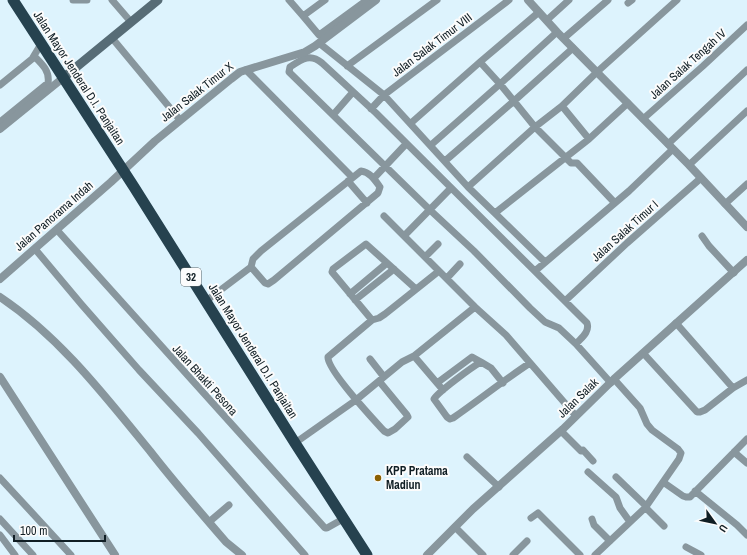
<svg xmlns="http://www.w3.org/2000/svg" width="747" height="555" font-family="'Archivo Narrow',sans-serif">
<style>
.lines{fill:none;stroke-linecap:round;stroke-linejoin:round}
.minor{stroke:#88969d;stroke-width:7}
.tertiary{stroke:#88969d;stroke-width:8}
.secondary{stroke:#576c76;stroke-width:9}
.trunk{stroke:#26424f;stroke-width:11}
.poi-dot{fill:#8b6002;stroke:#fcfcfc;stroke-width:1.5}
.labels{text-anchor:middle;stroke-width:4;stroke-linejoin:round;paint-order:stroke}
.shield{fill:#fcfcfc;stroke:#576165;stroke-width:1}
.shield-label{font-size:11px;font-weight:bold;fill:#101e24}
.street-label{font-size:12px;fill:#101e24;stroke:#fcfcfc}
.poi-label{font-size:12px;font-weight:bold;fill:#101e24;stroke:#fcfcfc;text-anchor:start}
</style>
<rect width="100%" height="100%" fill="#ddf3fd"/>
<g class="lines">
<!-- minor -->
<path class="minor" d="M 73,0 L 87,0
M 112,0 L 131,22
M 289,0 L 303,16
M 325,0 L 303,16 L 319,35 L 367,0
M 628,3 L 632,0
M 547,20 L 569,0
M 112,38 L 180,120
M 564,38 L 608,0
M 319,43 L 384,95 L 468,187 L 545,262
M 480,62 L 500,84 L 535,127 L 571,163 L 577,163 L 614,202
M 347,66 L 437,0
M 246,70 L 352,177
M 0,85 L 32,59 L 41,44
M 562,106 L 589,139
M 371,109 L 384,95 L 509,0
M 333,115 L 353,92
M 643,119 L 703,66 L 747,25
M 0,122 L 48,83 C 50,71 42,64 34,56
M 411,123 L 480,62 L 539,12
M 668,144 L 747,70
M 431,145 L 500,84 L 557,32
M 445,161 L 514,101 L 573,48
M 689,165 L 747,111
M 374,178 L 406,144
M 348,181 L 367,203
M 468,187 L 535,127 L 562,106 L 597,72 L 677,0
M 725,204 L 747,184
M 495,213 L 589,139 L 628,103
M 384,216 L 475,307 L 506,335 L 576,416
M 57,230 L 325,528 L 327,528 L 343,519
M 404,236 L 451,188
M 702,236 L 709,246 L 734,273
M 35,249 L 82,305 L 139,370 L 198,433 L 305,555
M 425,257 L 438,244
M 535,271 L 629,191 L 673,149
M 447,278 L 460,264
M 350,294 L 387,263
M 355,300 L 394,269
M 206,301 L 251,267 L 265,283 L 268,284 L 274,280 L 378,193 L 380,187 C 375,180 370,172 361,171 L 261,251 L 253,259 L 251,267
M 565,301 L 627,243 L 701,178
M 372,320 L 332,272 L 333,269 L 366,244 L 416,289
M 676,323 L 733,388
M 576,344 L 559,328 L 545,322 L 530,308 L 474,251 L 430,210 L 289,72 L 290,67 C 302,59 310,53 322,63 L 376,113 L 587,323 C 590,332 581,338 576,344 L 611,383
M 644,354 L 697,412 L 700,412 L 705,410 L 733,388 L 747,380
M 414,356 L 475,307
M 370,359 L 384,377
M 379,381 L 407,415 L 408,417 L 395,429 L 388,433 L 384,431 C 373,419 327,370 328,357 L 372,320 L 379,318 L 385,314 L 439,271
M 437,383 L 472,357 L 481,362
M 503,383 L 491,368 L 481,362 C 472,367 438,392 434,399 L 447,417 L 450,419 L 453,418 C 479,400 504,380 530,363
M 561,431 L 581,451 L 583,450 L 593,461
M 295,443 L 356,400 L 402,362 L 414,356 L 443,390
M 734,452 L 747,463
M 467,457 L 499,487
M 588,472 L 616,497 L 620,508 L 630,522
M 616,477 L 646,506
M 0,478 L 71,555
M 663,482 L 683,496 L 686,497 L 690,497 L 747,439
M 695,491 L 737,525 L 747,535
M 645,507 L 664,526
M 531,518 L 538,513 L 580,555
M 0,519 L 33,555
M 592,519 L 594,525 L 610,541
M 209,522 L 229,505
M 455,527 L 483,555
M 0,535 L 15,555
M 686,547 L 701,555
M 513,555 L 527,541
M 595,555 L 645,508 L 679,459 L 681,453 L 678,449 L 652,430 L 647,424 L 640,408 L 614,379"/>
<!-- tertiary -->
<path class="tertiary" d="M 528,0 L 557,32 L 689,165 L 747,227
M 0,129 L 63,78
M 0,279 L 111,182 L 155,141 L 231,79 L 240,72 L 246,70 L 305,52 L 315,46 L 376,0
M 0,297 C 60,337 105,396 150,451 C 174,482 200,512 226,542 L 242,555
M 0,377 L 115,555
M 427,555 L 473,509 L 563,429 L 614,379 L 747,260"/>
<!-- secondary -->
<path class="secondary" d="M 63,78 L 158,0"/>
<!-- trunk -->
<path class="trunk" d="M 13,0 L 134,187 L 295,443 L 367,555"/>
</g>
<!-- markers -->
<circle class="poi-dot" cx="378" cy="478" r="4"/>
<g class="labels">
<!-- shield labels -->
<rect class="shield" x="181" y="268" width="20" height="18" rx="3"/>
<g class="shield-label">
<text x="191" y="281">32</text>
</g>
<!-- street labels -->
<g class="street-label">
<text transform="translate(432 45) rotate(-37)" y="4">Jalan Salak Timur VIII</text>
<text transform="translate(688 64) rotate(-42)" y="4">Jalan Salak Tengah IV</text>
<text transform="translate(79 78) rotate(57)" y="4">Jalan Mayor Jenderal D.I. Panjaitan</text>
<text transform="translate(197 92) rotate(-38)" y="4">Jalan Salak Timur X</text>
<text transform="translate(54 216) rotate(-41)" y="4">Jalan Panorama Indah</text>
<text transform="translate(625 231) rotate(-42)" y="4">Jalan Salak Timur I</text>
<text transform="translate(253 351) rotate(58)" y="4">Jalan Mayor Jenderal D.I. Panjaitan</text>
<text transform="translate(205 380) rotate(48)" y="4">Jalan Bhakti Pesona</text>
<text transform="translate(578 398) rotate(-44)" y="4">Jalan Salak</text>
</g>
<!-- poi labels -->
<g class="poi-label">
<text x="386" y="475">KPP Pratama<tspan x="386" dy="14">Madiun</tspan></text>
</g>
</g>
<!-- north arrow -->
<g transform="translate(715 523) rotate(123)" stroke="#fcfcfc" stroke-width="3" paint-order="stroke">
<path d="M0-3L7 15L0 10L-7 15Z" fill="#101e24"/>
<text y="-6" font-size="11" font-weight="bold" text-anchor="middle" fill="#101e24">U</text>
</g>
<!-- scale -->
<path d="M14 535v6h91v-6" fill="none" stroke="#101e24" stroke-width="2"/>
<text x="20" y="535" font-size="12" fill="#101e24" stroke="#fcfcfc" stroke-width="3" paint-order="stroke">100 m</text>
</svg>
